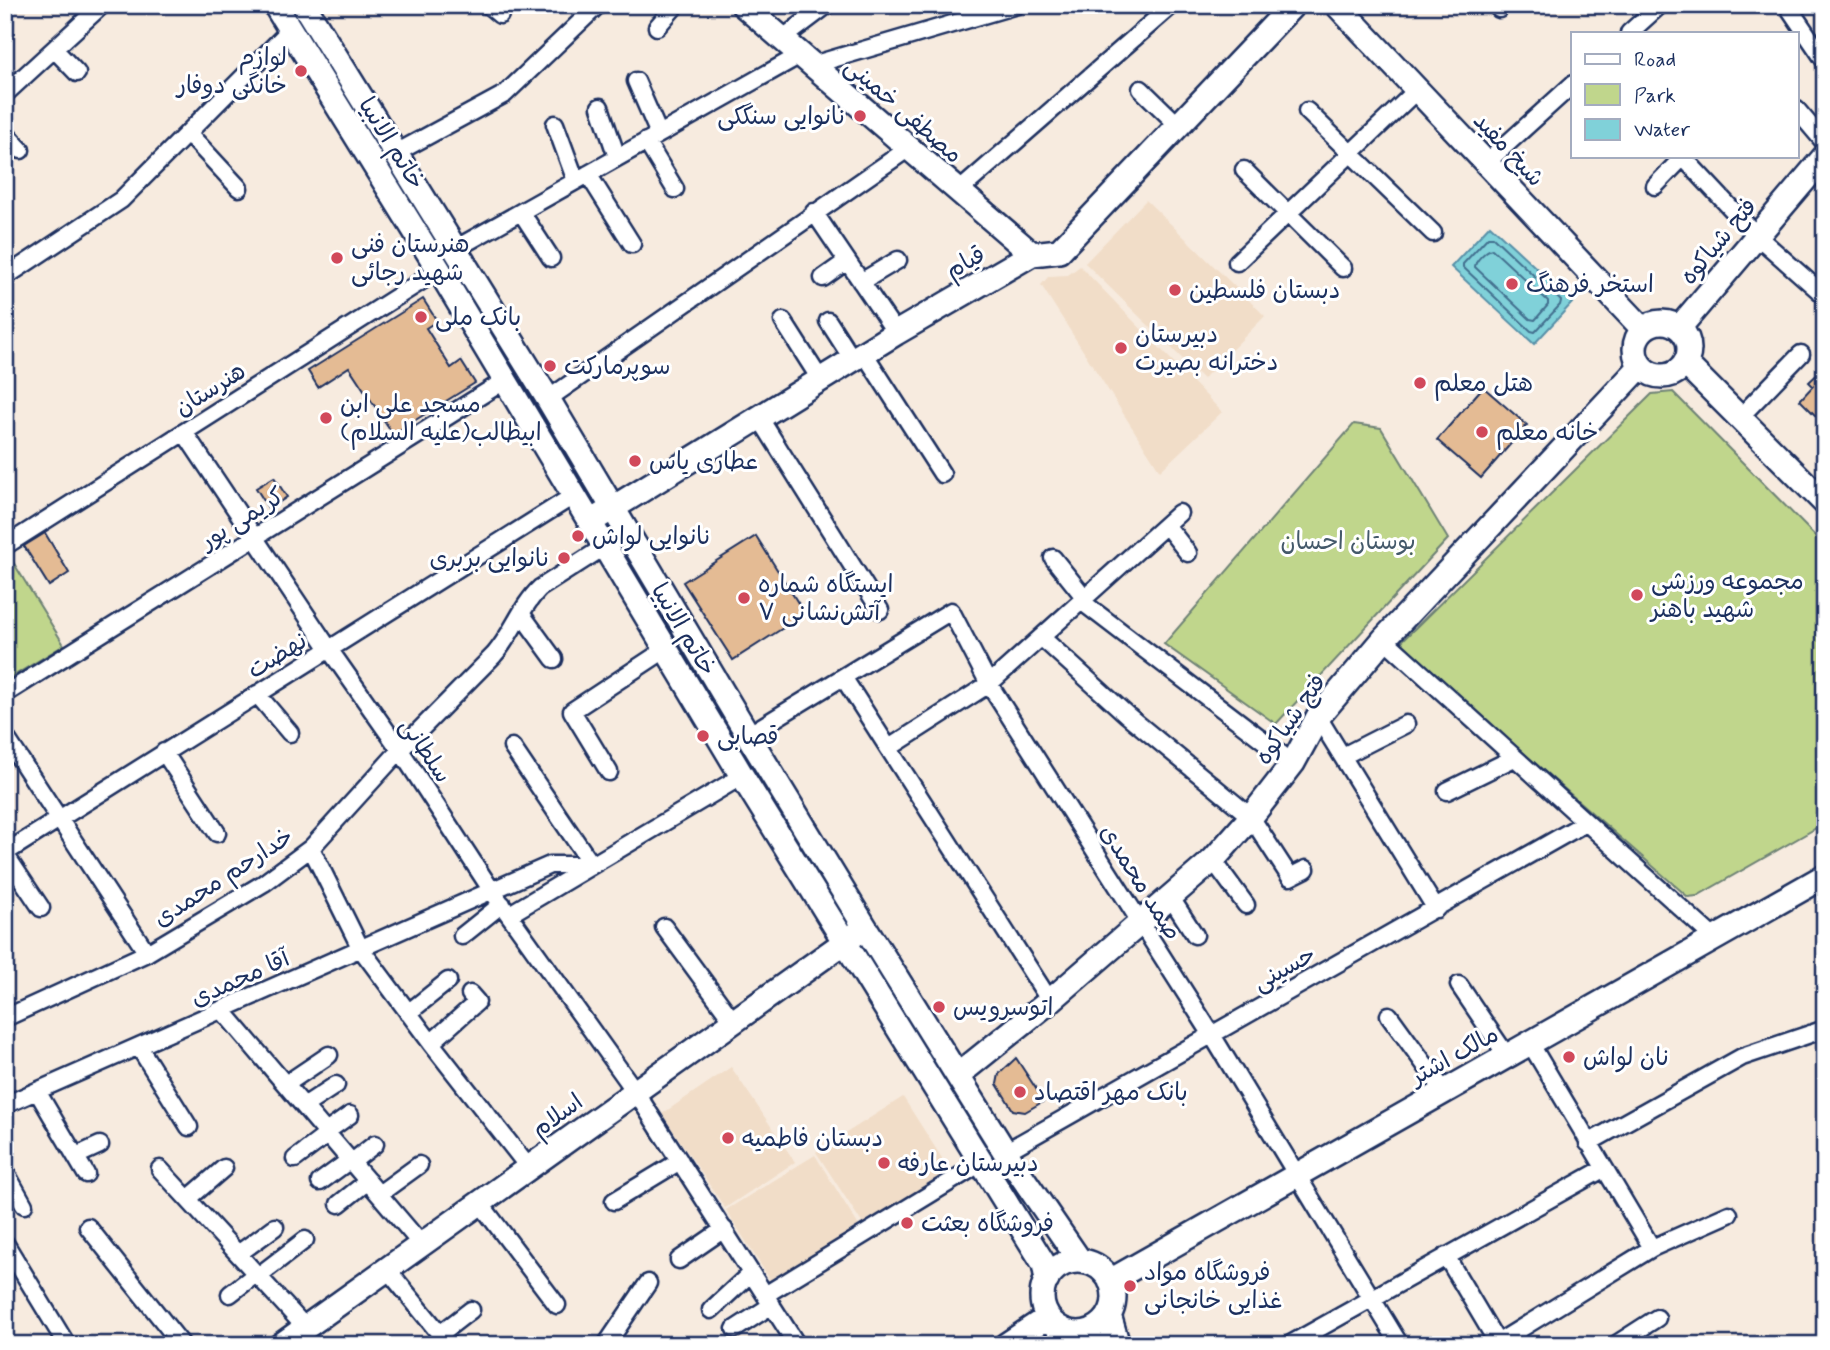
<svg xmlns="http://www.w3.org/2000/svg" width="1830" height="1350" font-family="Mynerve,'Playpen Sans Arabic',sans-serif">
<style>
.built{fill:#f1ddc8}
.green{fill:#c0d68c;stroke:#6e8275;stroke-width:2}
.water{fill:#80d1d9;stroke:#5890a8;stroke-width:2}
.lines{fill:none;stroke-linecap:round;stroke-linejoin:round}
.shore{stroke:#43708f;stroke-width:2}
.building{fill:#e4bb94;stroke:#1b2f5e;stroke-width:2}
.street-casing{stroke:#1b2f5e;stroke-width:21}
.secondary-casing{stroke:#1b2f5e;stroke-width:28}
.street{stroke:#fff;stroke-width:16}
.secondary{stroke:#fff;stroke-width:23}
.poi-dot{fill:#d1495b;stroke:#fff;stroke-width:2.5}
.labels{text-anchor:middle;stroke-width:6;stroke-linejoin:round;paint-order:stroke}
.poi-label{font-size:24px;fill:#1b2f5e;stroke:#fff;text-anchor:start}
.street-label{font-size:24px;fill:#1b2f5e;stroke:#fff}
.park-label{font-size:24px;fill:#44596a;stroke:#fff}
</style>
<rect width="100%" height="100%" fill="#f7ebdf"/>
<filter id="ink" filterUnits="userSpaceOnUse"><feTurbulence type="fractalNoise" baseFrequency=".0143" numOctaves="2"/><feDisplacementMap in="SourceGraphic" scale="14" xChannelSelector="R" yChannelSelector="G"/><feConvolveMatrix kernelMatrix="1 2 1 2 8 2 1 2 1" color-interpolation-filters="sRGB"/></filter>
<g filter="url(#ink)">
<!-- built -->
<path class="built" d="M 1146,200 L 1265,316 L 1203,379 L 1085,263 Z
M 1080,266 L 1222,412 L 1160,471 L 1041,285 L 1049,276 L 1068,275 Z
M 731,1067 L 795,1162 L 725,1208 L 662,1114 Z
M 903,1097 L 952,1174 L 866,1229 L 816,1152 Z
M 815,1155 L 862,1231 L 774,1286 L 726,1210 Z"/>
<!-- green -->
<path class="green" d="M 1673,392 L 1825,546 L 1825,823 L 1697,896 L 1688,897 L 1399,644 L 1652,394 Z
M 1354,424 L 1381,428 L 1448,539 L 1276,724 L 1164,644 Z
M 13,562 L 64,645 L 5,681 L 5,566 Z"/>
<!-- water -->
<path class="water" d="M 1490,225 L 1573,302 L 1534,344 L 1451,267 Z"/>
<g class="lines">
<!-- shore -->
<path class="shore" d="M 1488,237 L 1493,237 L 1561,301 L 1560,305 L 1535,332 L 1531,331 L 1463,267 L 1463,264 Z
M 1492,249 L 1548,301 L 1548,305 L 1535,320 L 1530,319 L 1475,267 C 1475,261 1486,250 1492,249 Z"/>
</g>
<!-- building -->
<path class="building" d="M 423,299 L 437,321 L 426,328 L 451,368 L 461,361 L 475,383 L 393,434 L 349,367 L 318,387 L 308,371 Z
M 1825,367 L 1825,425 L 1800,400 L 1813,386 L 1809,382 Z
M 1483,387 L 1527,425 L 1481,478 L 1437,440 Z
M 274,477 L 287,497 L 269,509 L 256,488 Z
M 45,533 L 69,573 L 49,586 L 24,546 Z
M 756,536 L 805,614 L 733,660 L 683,582 Z
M 1016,1058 L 1044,1101 L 1025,1112 L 1013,1110 L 997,1084 L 999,1074 Z"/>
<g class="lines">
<!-- street casing -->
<g class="street-casing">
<path id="street" d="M 488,5 L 500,15
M 1496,5 L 1499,9
M 1787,5 L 1825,61
M 657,27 L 676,5
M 1629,33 L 1660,5
M 782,39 L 827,5
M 54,49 L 77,73
M 812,65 L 1017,5
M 636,81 L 659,134
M 1141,89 L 1178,125
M 5,94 L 102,5
M 600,107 L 617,157
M 1797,110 L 1825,143
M 1307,111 L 1433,233
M 555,124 L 576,181
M 5,133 L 21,150
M 188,133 L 239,188
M 646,141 L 675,189
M 396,153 L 505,94 L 598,5
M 1682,156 L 1757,236 L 1825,296
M 1486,163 L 1573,84
M 1244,170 L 1343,268
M 588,174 L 632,244
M 1655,186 L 1683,157
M 959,191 L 1172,5
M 521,212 L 551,258
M 814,212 L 896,333
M 455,249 L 800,55
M 1237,262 L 1417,90
M 5,277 L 121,200 L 291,29
M 823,278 L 847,261
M 861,282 L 898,260
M 783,321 L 820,379
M 828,321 L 853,360
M 864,353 L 942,474
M 548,399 L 909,148
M 759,417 L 880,610
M 1739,418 L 1801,354
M 184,432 L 329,649 L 400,750 L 492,891 L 635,1091 L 797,1345
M 1166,525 L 1188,553
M 5,546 L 439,270
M 1053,558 L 1085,598
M 1081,601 L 1293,763
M 522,615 L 554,659
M 1041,637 L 1127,715 L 1251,817 L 1290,877 L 1306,869
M 1384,639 L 1714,938
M 843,677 L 1050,1001
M 5,694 L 504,381
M 257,694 L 290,733
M 1318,717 L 1436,909
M 748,735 L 951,611 L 989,684 L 1212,1035 L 1400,1345
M 5,736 L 147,953
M 512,747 L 592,865
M 889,748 L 989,684 L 1179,513
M 164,752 L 217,833
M 1343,756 L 1406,724
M 609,772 L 572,711 L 666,649
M 1447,791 L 1514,758
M 311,848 L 361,949 L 431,1043 L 529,1168
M 5,853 L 573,496
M 5,854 L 41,908
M 1213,860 L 1246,905
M 1171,898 L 1195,935
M 510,914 L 742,776
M 664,927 L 733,1021
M 462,936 L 502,904
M 1459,985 L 1507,1056
M 222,1010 L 422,1245
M 408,1013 L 448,981
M 1389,1015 L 1444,1091
M 5,1018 L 147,953 L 264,883 L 311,848 L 400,750 L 494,655 C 512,635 521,606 540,588 L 604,547
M 431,1043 L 477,1002 L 470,994
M 1530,1043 L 1652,1248
M 139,1047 L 189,1127
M 286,1084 L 329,1055
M 37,1091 L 86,1174
M 5,1105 L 550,865 L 592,865
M 304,1106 L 336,1085
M 326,1132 L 350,1115
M 1588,1143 L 1742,1057 L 1825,1029
M 1005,1152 L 1585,823
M 76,1156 L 100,1145
M 295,1159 L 328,1134
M 352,1162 L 375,1144
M 160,1169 L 305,1327
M 5,1171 L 24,1205
M 320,1182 L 350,1160
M 379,1194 L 419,1165
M 188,1199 L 224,1168
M 614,1201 L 680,1161
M 480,1203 L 557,1305
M 339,1204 L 368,1181
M 88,1227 L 182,1345
M 5,1243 L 67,1345
M 238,1254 L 275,1227
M 1446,1256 L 1497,1342
M 679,1260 L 724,1229
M 387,1269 L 449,1345
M 258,1276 L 305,1240
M 230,1294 L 256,1274
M 765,1295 L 981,1163
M 711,1310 L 751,1273
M 735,1329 L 772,1305
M 440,1334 L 471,1310
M 606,1345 L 648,1283
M 1289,1345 L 1603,1169
M 1494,1345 L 1652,1248 L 1729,1214
M 1615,1345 L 1657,1318"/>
</g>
<!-- secondary casing -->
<g class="secondary-casing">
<path id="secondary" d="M 275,5 L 439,270 L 742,776 L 1044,1264 L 1047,1280
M 304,5 L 548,399 L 748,735 L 865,927 L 1005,1152 L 1080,1261
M 743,5 L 1032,254
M 1337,5 L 1643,329
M1635 349a27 27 0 1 1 54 0a27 27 0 1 1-54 0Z
M 1679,328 L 1825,156
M 1685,363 L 1825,503
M 600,516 L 896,333 L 1032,254 L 1059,251 L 1293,5
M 958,1075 L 1050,1001 L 1213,860 L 1251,817 L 1293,763 L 1318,717 L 1384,639 L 1641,366
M1042 1297a36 36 0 1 1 72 0a36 36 0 1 1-72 0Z
M 1110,1281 L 1825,876
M 1109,1315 L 1118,1345
M 281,1345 L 856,934
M 1006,1345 L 1048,1317"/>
</g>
<!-- street -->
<use href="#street" class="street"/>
<!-- secondary -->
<use href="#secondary" class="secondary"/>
</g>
</g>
<!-- markers -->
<g class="poi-dot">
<circle cx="301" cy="71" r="7"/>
<circle cx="860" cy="116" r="7"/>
<circle cx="337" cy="258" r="7"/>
<circle cx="1512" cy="284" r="7"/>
<circle cx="1175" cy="290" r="7"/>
<circle cx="421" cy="317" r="7"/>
<circle cx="1121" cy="348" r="7"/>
<circle cx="550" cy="366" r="7"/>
<circle cx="1420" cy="383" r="7"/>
<circle cx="326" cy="418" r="7"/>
<circle cx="1482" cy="432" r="7"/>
<circle cx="635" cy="461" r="7"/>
<circle cx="578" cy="536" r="7"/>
<circle cx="564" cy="558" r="7"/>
<circle cx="1637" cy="595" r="7"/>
<circle cx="744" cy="598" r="7"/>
<circle cx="703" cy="736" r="7"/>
<circle cx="939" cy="1007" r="7"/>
<circle cx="1569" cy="1057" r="7"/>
<circle cx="1020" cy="1092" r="7"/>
<circle cx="728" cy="1138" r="7"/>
<circle cx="884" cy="1163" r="7"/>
<circle cx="907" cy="1223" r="7"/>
<circle cx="1130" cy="1286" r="7"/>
</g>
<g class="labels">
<!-- poi labels -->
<g class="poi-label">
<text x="287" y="65" text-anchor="end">لوازم<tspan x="287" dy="28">خانگی دوفار</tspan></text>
<text x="846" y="124" text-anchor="end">نانوایی سنگکی</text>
<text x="351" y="252">هنرستان فنی<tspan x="351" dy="28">شهید رجائی</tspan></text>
<text x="1526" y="292">استخر فرهنگ</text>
<text x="1189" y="298">دبستان فلسطین</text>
<text x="435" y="325">بانک ملی</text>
<text x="1135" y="342">دبیرستان<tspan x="1135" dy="28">دخترانه بصیرت</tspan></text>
<text x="564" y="374">سوپرمارکت</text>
<text x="1434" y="391">هتل معلم</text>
<text x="340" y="412">مسجد علی ابن<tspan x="340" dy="28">ابیطالب(علیه السلام)</tspan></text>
<text x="1496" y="440">خانه معلم</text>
<text x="649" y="469">عطاری یاس</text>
<text x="592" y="544">نانوایی لواش</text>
<text x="550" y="566" text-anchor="end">نانوایی بربری</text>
<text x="1651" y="589">مجموعه ورزشی<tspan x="1651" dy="28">شهید باهنر</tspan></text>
<text x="758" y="592">ایستگاه شماره<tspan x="758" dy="28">۷ آتش‌نشانی</tspan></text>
<text x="717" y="744">قصابی</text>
<text x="953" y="1015">اتوسرویس</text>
<text x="1583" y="1065">نان لواش</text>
<text x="1034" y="1100">بانک مهر اقتصاد</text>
<text x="742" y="1146">دبستان فاطمیه</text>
<text x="898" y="1171">دبیرستان عارفه</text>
<text x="921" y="1231">فروشگاه بعثت</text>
<text x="1144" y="1280">فروشگاه مواد<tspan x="1144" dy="28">غذایی خانجانی</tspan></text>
</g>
<!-- street labels -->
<g class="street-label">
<text transform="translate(904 110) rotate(41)" y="8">مصطفی خمینی</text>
<text transform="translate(392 143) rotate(58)" y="8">خاتم الانبیا</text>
<text transform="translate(1509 149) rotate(47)" y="8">شیخ مفید</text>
<text transform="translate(1718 241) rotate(-50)" y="8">فتح شیاکوه</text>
<text transform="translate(965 262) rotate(-30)" y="8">قیام</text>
<text transform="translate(210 389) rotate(-32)" y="8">هنرستان</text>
<text transform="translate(242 518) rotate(-32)" y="8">کریمی پور</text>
<text transform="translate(684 629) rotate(59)" y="8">خاتم الانبیا</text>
<text transform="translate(277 655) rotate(-32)" y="8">نهضت</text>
<text transform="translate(1290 719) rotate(-55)" y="8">فتح شیاکوه</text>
<text transform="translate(426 750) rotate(56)" y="8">سلطانی</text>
<text transform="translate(223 877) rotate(-33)" y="8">خدارحم محمدی</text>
<text transform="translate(1141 882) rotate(58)" y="8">صمد محمدی</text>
<text transform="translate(1284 968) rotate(-29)" y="8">حسینی</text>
<text transform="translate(240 978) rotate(-24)" y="8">آقا محمدی</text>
<text transform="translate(1454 1055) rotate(-29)" y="8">مالک اشتر</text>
<text transform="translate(557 1115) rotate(-36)" y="8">اسلام</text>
</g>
<!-- park labels -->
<g class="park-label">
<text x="1348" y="549">بوستان احسان</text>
</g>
</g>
<!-- margin -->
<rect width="1830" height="1350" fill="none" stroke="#fff" stroke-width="28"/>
<rect x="14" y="14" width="1802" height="1322" fill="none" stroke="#1b2f5e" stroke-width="2.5" filter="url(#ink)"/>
<!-- legend -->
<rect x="1571" y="32" width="228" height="126" fill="#ffffff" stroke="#a4acbf" stroke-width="2"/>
<rect x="1585" y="54" width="35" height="10" fill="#ffffff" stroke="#a4acbf" stroke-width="2"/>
<text x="1634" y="66" font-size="21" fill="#1b2f5e">Road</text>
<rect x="1585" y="84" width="35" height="21" fill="#c0d68c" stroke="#a4acbf" stroke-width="2"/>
<text x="1634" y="102" font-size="21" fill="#1b2f5e">Park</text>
<rect x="1585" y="119" width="35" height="21" fill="#80d1d9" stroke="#a4acbf" stroke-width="2"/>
<text x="1634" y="136" font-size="21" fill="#1b2f5e">Water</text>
</svg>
